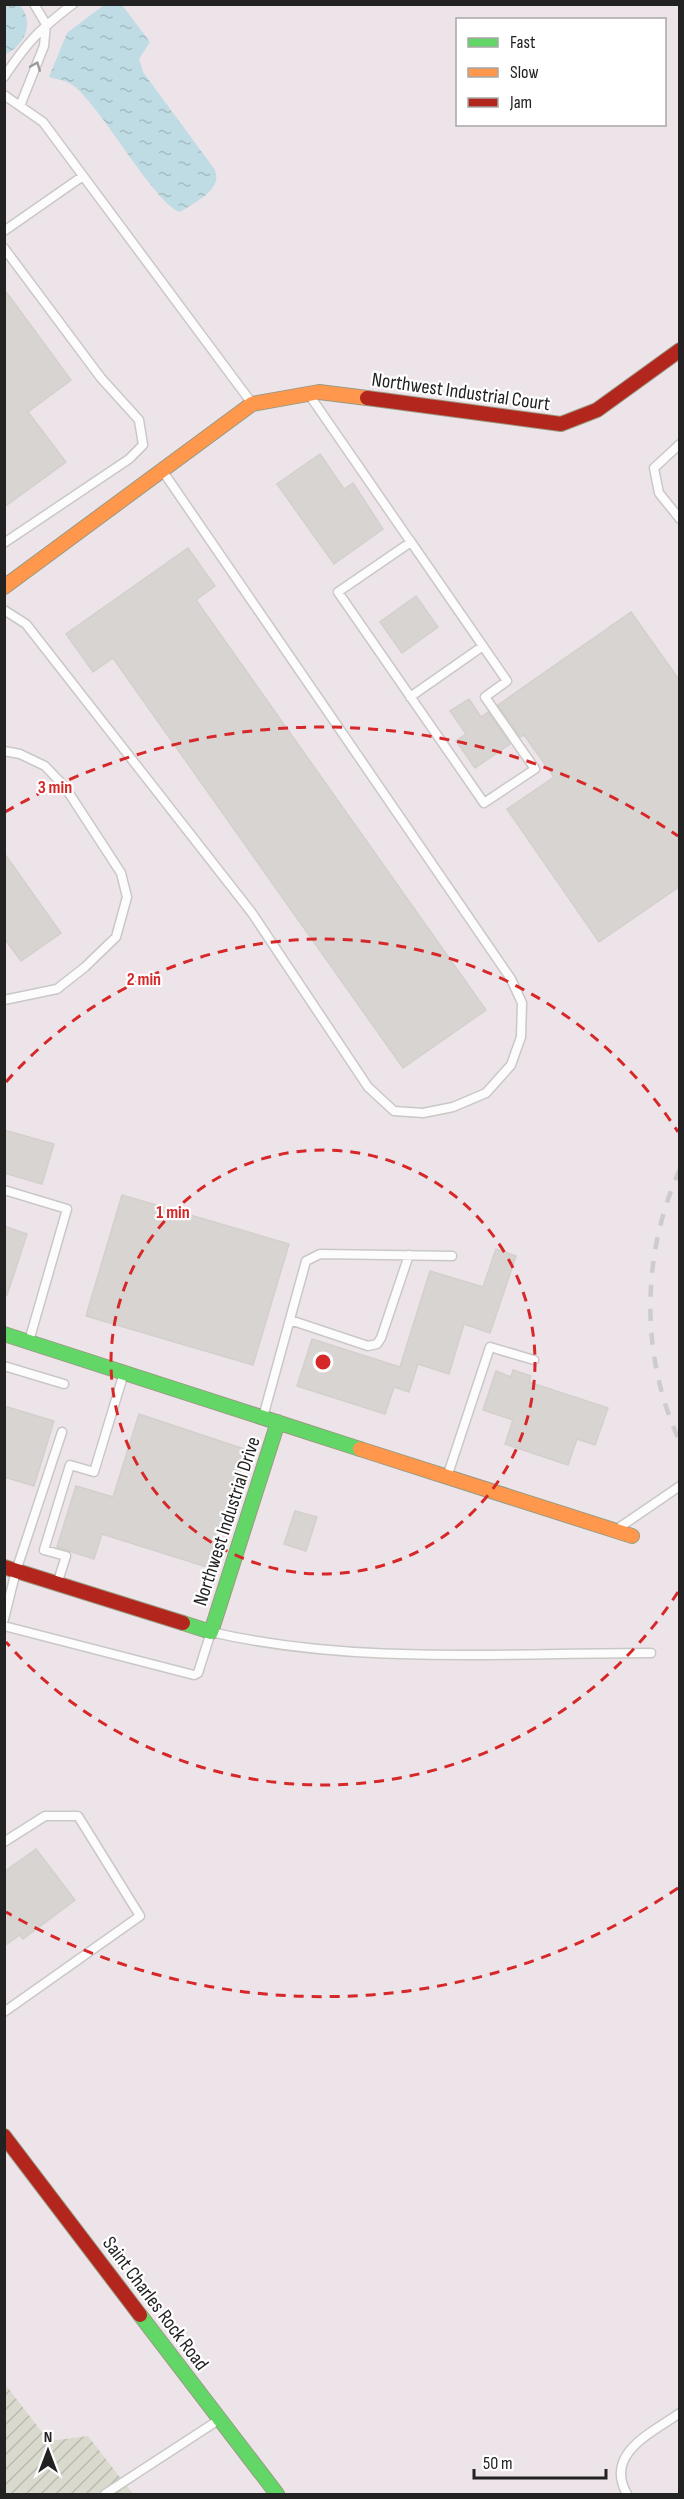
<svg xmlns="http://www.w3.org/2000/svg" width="684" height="2499" font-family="'Sofia Sans Condensed',sans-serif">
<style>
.industrial{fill:#ede4e9;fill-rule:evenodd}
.construction{fill:url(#construction-furrows)}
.water{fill:url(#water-ripples)}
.building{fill:#d7d4d2;stroke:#d3d0cc;stroke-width:1.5}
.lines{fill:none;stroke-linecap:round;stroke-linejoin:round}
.lane-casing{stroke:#c9c8c7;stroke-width:11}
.fast-casing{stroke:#999a82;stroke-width:16}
.slow-casing{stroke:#999a82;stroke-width:16}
.jam-casing{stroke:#999a82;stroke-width:16}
.lane{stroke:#fdfcfc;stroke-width:8}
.fast{stroke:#63d668;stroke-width:14}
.slow{stroke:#ff974d;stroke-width:14}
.jam{stroke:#b3261e;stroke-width:14}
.rail{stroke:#ccc;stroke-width:4.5;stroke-dasharray:12 12;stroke-linecap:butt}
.oneway{stroke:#9a9a9a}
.ring{fill:none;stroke:#d62828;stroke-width:3;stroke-dasharray:10 8}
.labels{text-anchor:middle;stroke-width:4.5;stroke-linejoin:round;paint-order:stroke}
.street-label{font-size:20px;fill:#222;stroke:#fff}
.centre{fill:#d62828;stroke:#fff;stroke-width:3}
.ring-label{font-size:18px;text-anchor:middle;font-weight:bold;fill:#d62828;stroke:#fff;stroke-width:4.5;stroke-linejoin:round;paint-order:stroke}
</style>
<defs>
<pattern id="construction-furrows" width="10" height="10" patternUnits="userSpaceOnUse" patternTransform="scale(1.5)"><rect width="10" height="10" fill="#d9d9cd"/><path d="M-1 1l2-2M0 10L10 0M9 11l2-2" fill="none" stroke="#babab0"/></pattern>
<pattern id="water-ripples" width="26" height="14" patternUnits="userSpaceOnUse" patternTransform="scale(1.5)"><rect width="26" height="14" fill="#bfdbe3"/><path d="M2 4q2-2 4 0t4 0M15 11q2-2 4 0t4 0" fill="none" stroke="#a4bcc2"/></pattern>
</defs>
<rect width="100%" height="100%" fill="#f0eeeb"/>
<!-- industrial -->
<path class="industrial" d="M 5,5 L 679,5 L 679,2494 L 5,2494 ZM 458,20 L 664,20 L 664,124 L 458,124 Z"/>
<!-- construction -->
<path class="construction" d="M 4,2383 L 49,2441 L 88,2436 L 133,2494 L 5,2494 Z"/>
<!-- water -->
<path class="water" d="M 5,4 L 20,5 C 35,24 25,44 5,55 Z
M 104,5 L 122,5 L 150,42 L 139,59 L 143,72 L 215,170 C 223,190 195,202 180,212 C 156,205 103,110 75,87 C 68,80 58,80 49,77 L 67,33 Z"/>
<!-- building -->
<path class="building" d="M 4,289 L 71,380 L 28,412 L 66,462 L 4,507 Z
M 320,454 L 344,489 L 353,483 L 383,529 L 334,564 L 277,484 Z
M 188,548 L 215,586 L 196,600 L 486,1010 L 403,1068 L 113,658 L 93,672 L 66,634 Z
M 416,596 L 438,627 L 402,653 L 380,622 Z
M 631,612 L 680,681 L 680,886 L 599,942 L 507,809 L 554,777 L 524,735 L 520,737 L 498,705 Z
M 469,699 L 481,717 L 488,712 L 510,744 L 475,768 L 456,741 L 466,734 L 450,711 Z
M 4,853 L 61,933 L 21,961 L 4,938 Z
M 4,1130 L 54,1144 L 42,1184 L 4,1173 Z
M 122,1195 L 289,1244 L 253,1365 L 86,1316 Z
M 4,1226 L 27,1234 L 7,1295 L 4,1294 Z
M 496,1249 L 516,1256 L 490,1333 L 464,1324 L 449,1374 L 418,1364 L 409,1392 L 394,1387 L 385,1414 L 297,1386 L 312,1339 L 400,1367 L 430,1271 L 483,1287 Z
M 513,1370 L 531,1376 L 529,1382 L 608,1408 L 595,1445 L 577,1439 L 568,1465 L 505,1444 L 513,1420 L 483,1410 L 496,1371 L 511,1377 Z
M 4,1406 L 54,1421 L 34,1486 L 4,1477 Z
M 139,1414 L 247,1450 L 210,1568 L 102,1534 L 94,1559 L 57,1547 L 76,1486 L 113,1497 Z
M 295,1511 L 317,1517 L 306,1551 L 284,1544 Z
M 36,1849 L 75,1900 L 23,1939 L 20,1935 L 4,1946 L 4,1872 Z"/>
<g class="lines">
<!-- lane casing -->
<g class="lane-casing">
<path id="lane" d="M 4,77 C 28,41 39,30 73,4
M 4,95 L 43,122 L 251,402
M 20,106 L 44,46 L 46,24 L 34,4
M 4,231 L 83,176
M 4,248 L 101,378 L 139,420 L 143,445 L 129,459 L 4,543
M 310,396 L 408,538 L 411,542 L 507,681 L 485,697 L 535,769 L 484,803 L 338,592 L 411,542
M 680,444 L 654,468 L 659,493 L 680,519
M 4,610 L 26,624 L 252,913 L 368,1087 L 394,1111 L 423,1113 L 453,1107 L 486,1093 L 511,1065 L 521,1037 L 522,1003 L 511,979 L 164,473
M 410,697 L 483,646
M 4,751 L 20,754 L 45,766 L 65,787 L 121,873 L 127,897 L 116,937 L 85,967 L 57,989 L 4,1000
M 4,1190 L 67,1209 L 29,1341
M 290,1320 L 368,1346 L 377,1344 L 381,1338 L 409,1255
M 4,1366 L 64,1384
M 263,1417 L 306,1261 L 320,1254 L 452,1256
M 448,1474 L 490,1347 L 534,1360
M 620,1527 L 680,1486
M 58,1581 L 66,1556 L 44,1550 L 70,1465 L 94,1472 L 123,1376
M 4,1619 L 16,1571 L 62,1432
M 4,1626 L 194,1675 L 198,1673 L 211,1632 C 354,1665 505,1653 651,1653
M 4,1842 L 45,1816 L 78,1816 L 140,1916 L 4,2012
M 105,2494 L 217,2421
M 627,2494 C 604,2454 651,2433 680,2413"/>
</g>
<!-- fast casing -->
<g class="fast-casing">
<path id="fast" d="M 4,1334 L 360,1449
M 183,1623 L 211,1632 L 278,1422
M 140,2315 L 277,2494"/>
</g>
<!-- slow casing -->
<g class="slow-casing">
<path id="slow" d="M 4,587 L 252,404 L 319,392 L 367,398
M 360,1449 L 632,1536"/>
</g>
<!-- jam casing -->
<g class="jam-casing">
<path id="jam" d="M 367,398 L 561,424 L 597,410 L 680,350
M 4,1567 L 183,1623
M 4,2136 L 140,2315"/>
</g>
<!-- lane -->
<use href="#lane" class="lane"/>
<!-- fast -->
<use href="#fast" class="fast"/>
<!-- slow -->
<use href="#slow" class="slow"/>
<!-- jam -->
<use href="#jam" class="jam"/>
<!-- rail -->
<path class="rail" d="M 680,1169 C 641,1255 640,1356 680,1442"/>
</g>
<!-- one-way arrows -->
<defs><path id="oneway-chevron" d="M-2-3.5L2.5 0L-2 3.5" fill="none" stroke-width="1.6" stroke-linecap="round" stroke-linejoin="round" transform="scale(1.5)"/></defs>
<use class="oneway" href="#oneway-chevron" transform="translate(36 66) rotate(-68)"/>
<!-- distance rings -->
<g class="ring">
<circle cx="323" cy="1362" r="212"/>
<path d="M678 1592A423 423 0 0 1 6 1642M6 1082A423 423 0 0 1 678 1132"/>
<path d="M678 1888A635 635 0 0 1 6 1912M5 812A635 635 0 0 1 678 836"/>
</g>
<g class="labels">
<!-- street labels -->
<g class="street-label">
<text transform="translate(461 391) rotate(8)" y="7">Northwest Industrial Court</text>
<text transform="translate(226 1521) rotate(-72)" y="7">Northwest Industrial Drive</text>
<text transform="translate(156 2303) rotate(53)" y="7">Saint Charles Rock Road</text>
</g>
</g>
<circle cx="323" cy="1362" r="9" class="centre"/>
<g class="ring-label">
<text x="55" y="793">3 min</text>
<text x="144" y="985">2 min</text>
<text x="173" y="1218">1 min</text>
</g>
<!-- border -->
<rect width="684" height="2499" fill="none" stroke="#222222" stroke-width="12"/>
<!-- legend -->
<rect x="456" y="18" width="210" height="108" fill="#ffffff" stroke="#a7a7a7" stroke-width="1.5"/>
<rect x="468" y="38" width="30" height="9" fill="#63d668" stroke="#a7a7a7" stroke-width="1.5"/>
<text x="510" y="48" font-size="18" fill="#222222">Fast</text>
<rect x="468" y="68" width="30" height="9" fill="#ff974d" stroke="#a7a7a7" stroke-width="1.5"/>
<text x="510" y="78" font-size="18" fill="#222222">Slow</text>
<rect x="468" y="98" width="30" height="9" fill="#b3261e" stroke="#a7a7a7" stroke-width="1.5"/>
<text x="510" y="108" font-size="18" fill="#222222">Jam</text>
<!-- north arrow -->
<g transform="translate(48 2451)" stroke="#ffffff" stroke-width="4.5" paint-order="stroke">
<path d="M0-4.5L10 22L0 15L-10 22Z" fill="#222222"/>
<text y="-9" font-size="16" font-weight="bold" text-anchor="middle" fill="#222222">N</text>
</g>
<!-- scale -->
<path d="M474 2469v9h132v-9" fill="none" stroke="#222222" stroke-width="3"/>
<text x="483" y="2469" font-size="18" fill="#222222" stroke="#ffffff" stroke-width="4.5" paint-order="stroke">50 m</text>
</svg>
